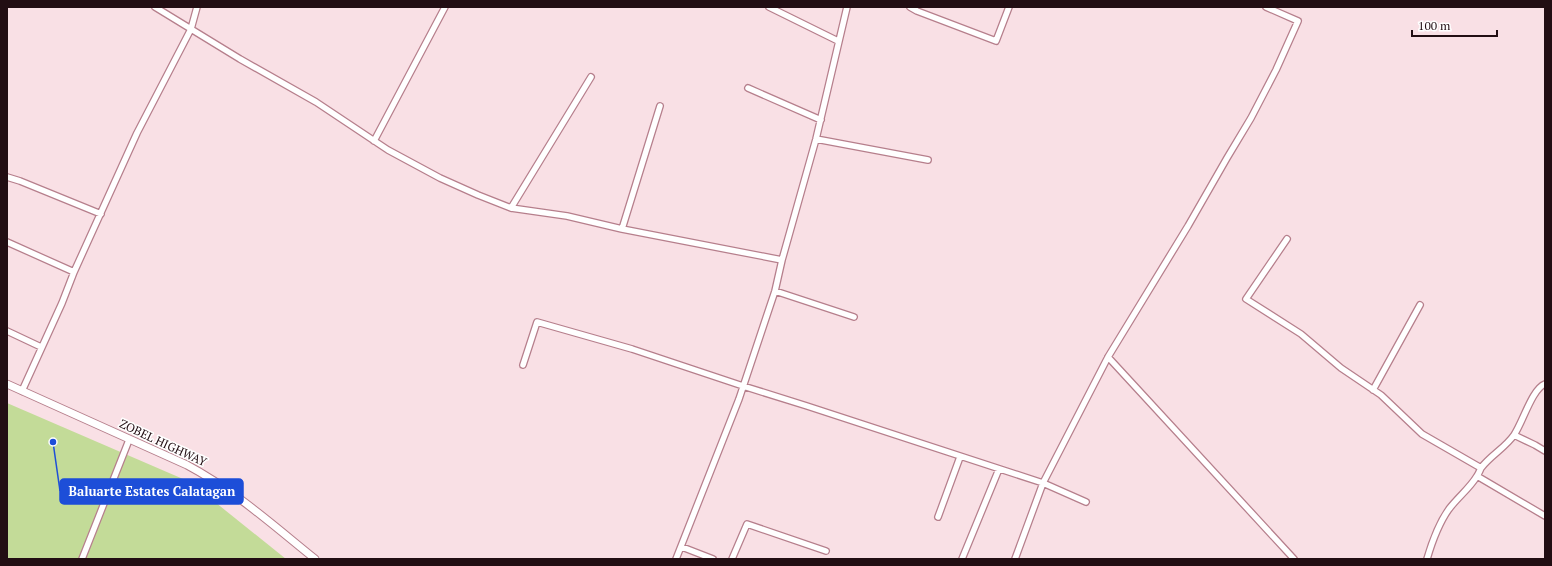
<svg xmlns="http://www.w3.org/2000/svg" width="1552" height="566" font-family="'PT Serif',serif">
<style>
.green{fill:#c3db98}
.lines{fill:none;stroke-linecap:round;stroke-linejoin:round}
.minor-casing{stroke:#b67f8c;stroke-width:8}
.major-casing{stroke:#b67f8c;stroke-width:9}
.minor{stroke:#fff;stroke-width:5.5}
.major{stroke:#fff;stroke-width:7}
.labels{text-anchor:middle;stroke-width:3;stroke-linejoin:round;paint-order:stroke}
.street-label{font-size:12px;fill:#220e13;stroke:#fff}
.leader{fill:none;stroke:#1d4ed8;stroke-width:1.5}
.callout-dot{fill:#1d4ed8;stroke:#fff;stroke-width:1.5}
.callout{fill:#1d4ed8;stroke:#1d4ed8;stroke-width:1.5}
.callout-label{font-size:13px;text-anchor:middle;font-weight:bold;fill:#fff}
</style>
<rect width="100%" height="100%" fill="#f9e0e5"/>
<!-- green -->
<path class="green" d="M 7,403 L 190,482 L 286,559 L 7,559 Z"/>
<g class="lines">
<!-- minor casing -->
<g class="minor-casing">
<path id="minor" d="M 155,7 L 240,59 L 316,102 L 388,150 L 440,178 L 478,195 L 511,208 L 567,216 L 622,229 L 782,260
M 769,7 L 838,41
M 910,7 L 917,11 L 996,41 L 1009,7
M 748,88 L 821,120
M 816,139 L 928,160
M 374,141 L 445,7
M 7,177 L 20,181 L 101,214
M 511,208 L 591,77
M 622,229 L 660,106
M 1287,239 L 1246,299 L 1301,334 L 1341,368 L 1381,395 L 1422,434 L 1481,468
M 7,242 L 74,272
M 775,291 L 854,317
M 7,331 L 41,347
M 1108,357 L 1294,559
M 523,365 L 537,322 L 632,349 L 743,386 L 807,406 L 1043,483 L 1108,357 L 1188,226 L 1227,158 L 1251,118 L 1276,70 L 1298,21 L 1266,7
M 1373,390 L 1420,305
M 22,391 L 62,303 L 74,272 L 137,133 L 191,29 L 197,7
M 1514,435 L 1535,445 L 1545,451
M 1477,476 L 1545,516
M 938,517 L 960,457
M 682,547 L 713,559
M 82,559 L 129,440
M 676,559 L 739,399 L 775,291 L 782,260 L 816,139 L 847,7
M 732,559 L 747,524 L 826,551
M 962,559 L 999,469
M 1015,559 L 1043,483 L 1086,502
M 1427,559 C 1432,542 1439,523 1449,509 C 1458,497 1470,488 1477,476 C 1479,473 1480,470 1481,468 C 1491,455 1505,448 1514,435 C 1523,422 1532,389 1545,384"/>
</g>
<!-- major casing -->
<g class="major-casing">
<path id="major" d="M 7,384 L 187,465 C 234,490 274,526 315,559"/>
</g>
<!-- minor -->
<use href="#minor" class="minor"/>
<!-- major -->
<use href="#major" class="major"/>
</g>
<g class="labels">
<!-- street labels -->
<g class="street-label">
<text transform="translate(163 443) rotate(25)" y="4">ZOBEL HIGHWAY</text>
</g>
</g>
<!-- callouts -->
<path class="leader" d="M53 442L60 491"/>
<circle class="callout-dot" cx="53" cy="442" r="4"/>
<rect class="callout" x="60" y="479" width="183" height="25" rx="4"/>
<g class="callout-label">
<text x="152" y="496">Baluarte Estates Calatagan</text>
</g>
<!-- border -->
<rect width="1552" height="566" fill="none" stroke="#220e13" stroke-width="16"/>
<!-- scale -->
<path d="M1412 30v6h85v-6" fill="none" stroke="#220e13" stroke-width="2"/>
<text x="1418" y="30" font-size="12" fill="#220e13" stroke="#ffffff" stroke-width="3" paint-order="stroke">100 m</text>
</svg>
